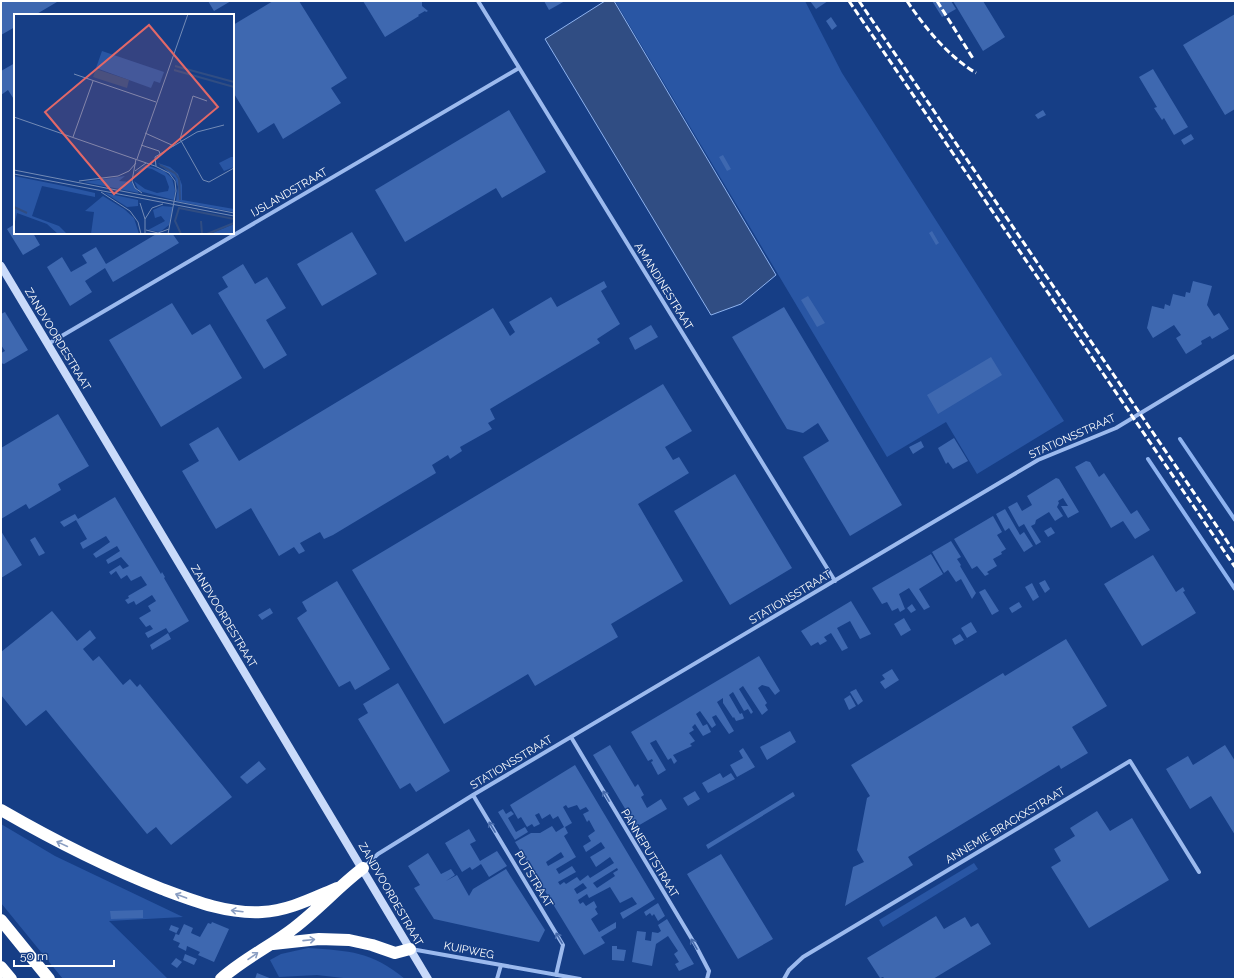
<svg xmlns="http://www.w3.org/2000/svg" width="1236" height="980" font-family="Raleway,sans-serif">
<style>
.green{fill:#2956a4}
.water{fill:#304d83;stroke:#8eb3f0}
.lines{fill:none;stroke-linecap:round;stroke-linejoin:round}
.stream{stroke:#8eb3f0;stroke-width:4}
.building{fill:#3e68b0;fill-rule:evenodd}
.street{stroke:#9cbaee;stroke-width:4}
.secondary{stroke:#c9dafa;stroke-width:8}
.highway{stroke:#fff;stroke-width:12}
.rail{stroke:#fff;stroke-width:3;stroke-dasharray:7 3;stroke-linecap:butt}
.oneway{stroke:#4569aa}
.oneway2{stroke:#8a9ec2}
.labels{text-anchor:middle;stroke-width:3;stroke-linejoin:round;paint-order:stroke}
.street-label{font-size:11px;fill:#fff;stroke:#163e86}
.inset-river{fill:none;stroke:#304d83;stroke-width:2}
.inset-road{fill:none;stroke:#738bb6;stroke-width:1}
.view{fill:#e26868;fill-opacity:0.15;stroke:#e26868;stroke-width:2}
.inset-edge{fill:none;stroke:#fff;stroke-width:2}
</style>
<rect width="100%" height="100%" fill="#163e86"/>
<!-- green -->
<path class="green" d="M 615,1 L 805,1 L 842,73 L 1064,421 L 977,474 L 946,422 L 887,457 Z
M 1,824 L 55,856 L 183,917 L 109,921 L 168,979 L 63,979 L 1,903 Z
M 974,863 L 978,869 L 883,927 L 879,920 Z
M 308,948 C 350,951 371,951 405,979 L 352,979 L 317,975 L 279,977 L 270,960 L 281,954 Z"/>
<!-- water -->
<path class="water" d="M 605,1 L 614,1 L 776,275 L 741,304 L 711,315 L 545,39 Z"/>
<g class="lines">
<!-- stream -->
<path class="stream" d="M 1180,439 L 1235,520
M 1148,459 L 1235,589"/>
</g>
<!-- building -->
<path class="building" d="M 1,1 L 56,1 L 57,2 L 35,15 L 15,15 L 15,27 L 1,35 Z
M 208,1 L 231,1 L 214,11 Z
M 273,1 L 299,1 L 347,78 L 331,88 L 341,103 L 283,139 L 274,123 L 258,133 L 233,92 L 233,25 Z
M 363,1 L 422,1 L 422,6 L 428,11 L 426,12 L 425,11 L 418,15 L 419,16 L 385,37 Z
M 544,1 L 565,1 L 549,10 Z
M 810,1 L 828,1 L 816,9 Z
M 932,1 L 951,1 L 956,9 L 942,17 Z
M 953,1 L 983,1 L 1005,37 L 983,51 Z
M 1235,14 L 1235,109 L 1225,115 L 1183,45 Z
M 831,17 L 837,26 L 832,30 L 826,21 Z
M 15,63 L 15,101 L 8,90 L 1,95 L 1,71 Z
M 1153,69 L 1188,127 L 1174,135 L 1164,118 L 1162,120 L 1154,108 L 1157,107 L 1139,77 Z
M 509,110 L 546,172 L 502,198 L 496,188 L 405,242 L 375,190 Z
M 1043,110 L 1046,115 L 1038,119 L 1035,115 Z
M 1191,134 L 1194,139 L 1184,145 L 1181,140 Z
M 723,155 L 731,169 L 727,171 L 719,157 Z
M 15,224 L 15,233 L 33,233 L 40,245 L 23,255 L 7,229 Z
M 932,231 L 939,243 L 936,245 L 929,233 Z
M 352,232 L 377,274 L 322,306 L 297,264 Z
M 158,233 L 172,233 L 179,243 L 113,282 L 105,268 L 85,281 L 92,292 L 70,306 L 47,267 L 62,257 L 71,272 L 87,263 L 82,255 L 96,247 L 106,264 Z
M 243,264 L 255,284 L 267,277 L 286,308 L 266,320 L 287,355 L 264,369 L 218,293 L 228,287 L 222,277 Z
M 604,281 L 607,287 L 601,291 L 620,324 L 597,339 L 600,343 L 490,409 L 495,419 L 488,423 L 492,429 L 460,447 L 462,451 L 450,459 L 448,455 L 432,465 L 436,473 L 333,535 L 324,539 L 320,532 L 300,543 L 305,551 L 299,554 L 294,547 L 279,556 L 251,508 L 216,529 L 182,471 L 199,461 L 189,444 L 218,427 L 239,461 L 493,308 L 510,336 L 515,332 L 509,322 L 551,297 L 557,307 Z
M 1193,281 L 1212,286 L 1207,305 L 1214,316 L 1219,313 L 1229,329 L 1212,339 L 1210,336 L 1201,341 L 1202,344 L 1186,354 L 1176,338 L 1181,335 L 1174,325 L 1153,338 L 1147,328 L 1152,306 L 1164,309 L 1165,304 L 1170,306 L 1173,294 L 1185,297 L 1186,292 L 1190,293 Z
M 808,296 L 825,323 L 817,327 L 801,300 Z
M 172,303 L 192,335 L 210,324 L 242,378 L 161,427 L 109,340 Z
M 784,307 L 902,505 L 850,536 L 803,457 L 829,441 L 818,423 L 803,433 L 787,429 L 732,337 Z
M 5,312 L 28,350 L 4,364 L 1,363 L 1,353 L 5,351 L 1,345 L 1,314 Z
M 651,325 L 658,337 L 635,350 L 629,338 Z
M 991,357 L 1002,375 L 938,414 L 927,395 Z
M 663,384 L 692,431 L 665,447 L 673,460 L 679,457 L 689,473 L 638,504 L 683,581 L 611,624 L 618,637 L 535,686 L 528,674 L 444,724 L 352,570 Z
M 58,414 L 89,466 L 58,484 L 61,490 L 29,509 L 26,504 L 1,519 L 1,448 Z
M 954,438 L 968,461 L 953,469 L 948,462 L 946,464 L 938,448 Z
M 921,441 L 924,447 L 913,454 L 909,447 Z
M 1086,461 L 1090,462 L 1099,477 L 1104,473 L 1131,514 L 1137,510 L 1150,530 L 1135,539 L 1123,521 L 1111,528 L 1075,467 Z
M 735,474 L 792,568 L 730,605 L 674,511 Z
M 1056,478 L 1059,479 L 1079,512 L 1068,518 L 1061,506 L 1068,506 L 1063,498 L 1058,501 L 1059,503 L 1057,507 L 1063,516 L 1055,521 L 1049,512 L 1036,520 L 1035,524 L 1031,526 L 1041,542 L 1036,545 L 1024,524 L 1019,527 L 1008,507 L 1017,502 L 1022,511 L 1032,505 L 1027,496 Z
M 115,497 L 161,574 L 162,572 L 165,577 L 164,578 L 189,621 L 169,633 L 166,628 L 148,638 L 145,633 L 153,629 L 150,625 L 146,627 L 139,618 L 151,611 L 148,606 L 156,601 L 152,595 L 136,605 L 134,601 L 128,604 L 125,600 L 129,598 L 128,596 L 147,585 L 141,576 L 131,581 L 127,575 L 121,579 L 116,571 L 111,575 L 109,572 L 120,565 L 123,569 L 129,566 L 121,557 L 108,564 L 106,560 L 120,551 L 117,546 L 96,558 L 93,554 L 110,542 L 106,536 L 83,549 L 80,543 L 87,539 L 76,520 L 64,527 L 60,522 L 75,514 L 78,519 Z
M 1005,509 L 1020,535 L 1024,532 L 1033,546 L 1024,552 L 1009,528 L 1005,531 L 996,514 Z
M 993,516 L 1002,532 L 997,535 L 1006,549 L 1001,552 L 1002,554 L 993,559 L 997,566 L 987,572 L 989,574 L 985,576 L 977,566 L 972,569 L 954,539 Z
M 1051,527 L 1055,533 L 1048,537 L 1044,531 Z
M 1,531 L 22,565 L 1,578 Z
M 35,537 L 45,553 L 39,556 L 30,540 Z
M 951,541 L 961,557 L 957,559 L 961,565 L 960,566 L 976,593 L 972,599 L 961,579 L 956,582 L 948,570 L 944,573 L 932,552 Z
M 931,554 L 943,574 L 919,589 L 930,607 L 924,610 L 909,588 L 899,594 L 905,609 L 900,612 L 898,608 L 892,611 L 887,602 L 882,604 L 872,588 Z
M 1153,555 L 1176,592 L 1183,587 L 1185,591 L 1183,592 L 1196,613 L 1142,646 L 1104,584 Z
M 1045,580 L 1050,589 L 1045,593 L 1039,583 Z
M 337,581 L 390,669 L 355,690 L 350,681 L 339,687 L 297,618 L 307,611 L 302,602 Z
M 1032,583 L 1039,597 L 1033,601 L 1025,587 Z
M 985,589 L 999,611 L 992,615 L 979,592 Z
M 851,601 L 871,634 L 860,639 L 850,621 L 837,628 L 848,648 L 842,651 L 831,633 L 824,637 L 827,641 L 820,645 L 818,642 L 811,646 L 801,631 Z
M 1019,602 L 1022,607 L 1012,613 L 1009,608 Z
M 912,604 L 916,610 L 911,613 L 907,608 Z
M 270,608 L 273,613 L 262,620 L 258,615 Z
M 52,611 L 77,641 L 90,630 L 96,638 L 83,649 L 93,661 L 99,656 L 123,685 L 130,679 L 137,687 L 140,684 L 232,797 L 171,845 L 156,827 L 147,834 L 46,710 L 26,726 L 1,695 L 1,652 Z
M 904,618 L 911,630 L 901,636 L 894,624 Z
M 971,622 L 977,632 L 967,638 L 961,628 Z
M 168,633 L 171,639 L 152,650 L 150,645 Z
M 960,634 L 964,640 L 955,645 L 952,639 Z
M 1066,639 L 1107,706 L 1072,727 L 1088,753 L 1061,769 L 1059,765 L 908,857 L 913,865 L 845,906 L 853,867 L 864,862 L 857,850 L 867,798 L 870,796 L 851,765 L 1003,673 L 1005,676 Z
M 759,656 L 780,691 L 775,695 L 769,687 L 762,685 L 758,688 L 767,703 L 765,705 L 768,710 L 762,715 L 743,686 L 739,689 L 753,712 L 751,714 L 748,709 L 744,711 L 733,692 L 729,695 L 740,714 L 742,713 L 744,718 L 743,719 L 736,721 L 734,717 L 733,718 L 723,703 L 723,698 L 717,702 L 734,731 L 729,734 L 716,715 L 712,717 L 716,725 L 712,728 L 700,711 L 696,714 L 703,726 L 707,724 L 711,732 L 703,736 L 695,724 L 692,727 L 694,730 L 689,733 L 695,741 L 690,744 L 692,746 L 673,755 L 677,761 L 674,764 L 671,758 L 668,760 L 656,740 L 650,743 L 666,770 L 658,775 L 651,762 L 653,761 L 652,759 L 648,761 L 631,732 Z
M 892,669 L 899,680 L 885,689 L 880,682 L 885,679 L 882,675 Z
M 398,683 L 450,771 L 416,792 L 410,783 L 400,789 L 358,719 L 368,713 L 363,704 Z
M 856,689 L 863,701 L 858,705 L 850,692 Z
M 850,695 L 856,706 L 849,710 L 844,699 Z
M 790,731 L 796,742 L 767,760 L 760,747 Z
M 610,745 L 635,787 L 638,784 L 644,795 L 641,797 L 647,808 L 661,799 L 667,809 L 636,827 L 593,755 Z
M 1225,745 L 1235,761 L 1235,835 L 1211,796 L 1190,809 L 1166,769 L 1188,756 L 1193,765 Z
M 743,748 L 755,767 L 737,777 L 730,765 L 743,758 L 739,751 Z
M 259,761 L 266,769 L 247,784 L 240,777 Z
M 575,765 L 655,899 L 623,919 L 620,913 L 637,904 L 632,897 L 620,903 L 610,887 L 589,898 L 587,894 L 578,900 L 580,904 L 583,902 L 586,906 L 594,901 L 597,907 L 595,909 L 598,914 L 591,919 L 599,932 L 616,922 L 616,928 L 601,937 L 605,943 L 584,955 L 515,842 L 531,833 L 540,833 L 552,826 L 556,832 L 564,827 L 558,816 L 553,819 L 550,814 L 542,819 L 539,813 L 535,815 L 540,824 L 534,827 L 532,824 L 527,827 L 521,817 L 518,819 L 510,805 ZM 566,805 L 568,808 L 577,805 L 580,810 L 586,807 L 589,811 L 583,814 L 587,822 L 589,820 L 595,831 L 588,836 L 591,841 L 583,846 L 586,852 L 601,842 L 605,848 L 590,857 L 596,867 L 610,857 L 614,863 L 590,878 L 588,875 L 580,881 L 577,877 L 566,884 L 564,882 L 560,885 L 558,882 L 576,872 L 572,866 L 559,874 L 556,869 L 576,857 L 564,836 L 568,833 L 565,827 L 572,823 L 563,807 ZM 561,852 L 564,857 L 548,866 L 546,862 ZM 617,868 L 618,870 L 613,873 L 615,876 L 597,888 L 593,883 ZM 583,883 L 587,888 L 577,894 L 574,889 Z
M 720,773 L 723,778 L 731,773 L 735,779 L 708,793 L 702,783 Z
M 695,791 L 700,799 L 688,806 L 683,798 Z
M 793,792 L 795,796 L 708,849 L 706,845 Z
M 503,809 L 506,814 L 511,811 L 514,814 L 508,818 L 516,832 L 525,827 L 528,832 L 515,840 L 498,812 Z
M 1097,811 L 1110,831 L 1132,818 L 1169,880 L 1089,928 L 1051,867 L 1061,861 L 1054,849 L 1075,836 L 1070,828 Z
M 469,829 L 476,841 L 470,844 L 480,861 L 497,851 L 507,866 L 489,877 L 481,864 L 472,870 L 470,867 L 462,872 L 445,843 Z
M 428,853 L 441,874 L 451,869 L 455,875 L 446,881 L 457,875 L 469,896 L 473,889 L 506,869 L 545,930 L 539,942 L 434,919 L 414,888 L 420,885 L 408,866 Z
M 721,854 L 773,939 L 738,959 L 687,874 Z
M 658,903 L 665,916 L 658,921 L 654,914 L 652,916 L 650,913 L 646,916 L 644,912 Z
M 143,910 L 143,918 L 111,919 L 110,911 Z
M 936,916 L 944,929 L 965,917 L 971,927 L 978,923 L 991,944 L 933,979 L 885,979 L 883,977 L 880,978 L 867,958 Z
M 667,919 L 694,964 L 679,971 L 675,964 L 679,962 L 674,954 L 678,951 L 668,936 L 656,944 L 652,966 L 632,962 L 637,931 L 646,932 L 645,940 L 651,941 L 652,932 L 658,933 L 661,931 L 658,925 Z
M 212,922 L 229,929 L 214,962 L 198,955 L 200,952 L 187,946 L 186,951 L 178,947 L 180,943 L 173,940 L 176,933 L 169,930 L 171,925 L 179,928 L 176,934 L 179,935 L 184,924 L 193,928 L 191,933 L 200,937 L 208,923 L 211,924 Z
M 612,946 L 617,946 L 617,949 L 626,950 L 624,961 L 612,960 Z
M 185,954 L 197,959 L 194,965 L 183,960 Z
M 176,958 L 182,962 L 177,968 L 171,964 Z
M 257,973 L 272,979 L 255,979 Z"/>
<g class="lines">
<!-- street -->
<path class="street" d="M 478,1 L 835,581
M 48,344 L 519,68
M 571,737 L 696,946 L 709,971 L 707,979
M 473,795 L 563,945 L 556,975
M 364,867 L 378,854 L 473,795 L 1038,460 L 1116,428 L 1235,356
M 411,949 L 501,965
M 497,979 L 501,965 L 580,979
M 784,979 L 789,970 L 803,957 L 1130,761 L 1199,872"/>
<!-- secondary -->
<path class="secondary" d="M 1,266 L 428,979"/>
<!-- highway -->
<path class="highway" d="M 1,810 C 53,840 106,867 162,889 C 194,901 227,914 262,912 C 288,911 313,898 337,888
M 1,920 L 49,979
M 273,944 L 319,939 L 349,940 L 372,945 L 395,953 L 410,949
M 1,967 L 11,979
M 221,979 C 243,959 271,946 294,928 C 319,909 338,887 363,868"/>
<!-- rail -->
<path class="rail" d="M 849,1 L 1235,567
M 859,1 L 1235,553
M 907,1 C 926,29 947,55 976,73
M 937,1 L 974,60"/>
</g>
<!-- one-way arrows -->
<defs><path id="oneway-shaft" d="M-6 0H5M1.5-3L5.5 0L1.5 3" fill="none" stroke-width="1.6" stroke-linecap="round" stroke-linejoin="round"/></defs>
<g class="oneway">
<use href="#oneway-shaft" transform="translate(606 796) rotate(-120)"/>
<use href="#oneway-shaft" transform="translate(492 827) rotate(-121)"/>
<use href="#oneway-shaft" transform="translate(559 938) rotate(-121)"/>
<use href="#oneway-shaft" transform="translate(694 944) rotate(-120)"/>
</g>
<g class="oneway2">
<use href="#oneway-shaft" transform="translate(62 844) rotate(-155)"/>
<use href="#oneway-shaft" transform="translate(181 896) rotate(-160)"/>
<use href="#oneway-shaft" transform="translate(237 911) rotate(-173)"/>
<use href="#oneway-shaft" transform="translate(309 940) rotate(-6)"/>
<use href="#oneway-shaft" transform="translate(253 956) rotate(-35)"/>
</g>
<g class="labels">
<!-- street labels -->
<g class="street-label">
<text transform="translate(289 192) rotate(-30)" y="4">IJSLANDSTRAAT</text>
<text transform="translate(664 286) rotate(58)" y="4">AMANDINESTRAAT</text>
<text transform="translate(58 339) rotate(59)" y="4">ZANDVOORDESTRAAT</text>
<text transform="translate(1072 436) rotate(-24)" y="4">STATIONSSTRAAT</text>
<text transform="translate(790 597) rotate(-31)" y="4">STATIONSSTRAAT</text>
<text transform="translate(224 616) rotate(59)" y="4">ZANDVOORDESTRAAT</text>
<text transform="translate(511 762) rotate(-31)" y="4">STATIONSSTRAAT</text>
<text transform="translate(1005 825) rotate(-31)" y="4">ANNEMIE BRACKXSTRAAT</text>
<text transform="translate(650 853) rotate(59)" y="4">PANNEPUTSTRAAT</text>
<text transform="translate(534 879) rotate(59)" y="4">PUTSTRAAT</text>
<text transform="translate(391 894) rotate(60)" y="4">ZANDVOORDESTRAAT</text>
<text transform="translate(469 950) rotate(11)" y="4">KUIPWEG</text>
</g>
</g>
<!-- overview -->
<g transform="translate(14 14)">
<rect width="220" height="220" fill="#163e86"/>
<path d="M 88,37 L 150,58 L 146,69 L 140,67 L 137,74 L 82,54 ZM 217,143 L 220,143 L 220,153 L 210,157 L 205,149 ZM 144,149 L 156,153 L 164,160 L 168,171 L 168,186 L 220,195 L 220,198 L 162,187 L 164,173 L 161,164 ZM 132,151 L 150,157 L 158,164 L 161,176 L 160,186 L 125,177 L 120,167 L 131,175 L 143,179 L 154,177 L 155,173 L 151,162 L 138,155 L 133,154 L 121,159 ZM 0,162 L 50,172 L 81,179 L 81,183 L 28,172 L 18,202 L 45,212 L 53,220 L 44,220 L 33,210 L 3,199 L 0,212 ZM 111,162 L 105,167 L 118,168 L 125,179 L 70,168 ZM 91,179 L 124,186 L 124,192 L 113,193 ZM 89,182 L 110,195 L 120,204 L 125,220 L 77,220 L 80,198 L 71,197 ZM 148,192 L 159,193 L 155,211 L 146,218 L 134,216 L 151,207 L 147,202 L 141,204 L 139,196 ZM 220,210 L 220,220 L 196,220 Z" fill="#2956a4"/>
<path d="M 82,55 L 115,66 L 113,74 L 79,63 Z" fill="#304d83"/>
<path class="inset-river" d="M 161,52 L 220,68M 160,56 L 220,73M 146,151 L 161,159 L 165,165 L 166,186M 0,193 L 13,199M 187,207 L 188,220M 167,220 L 161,207 L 165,194 L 220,205M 193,220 L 220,209"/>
<path class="inset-road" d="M 60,60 L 142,88M 193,87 L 179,82 L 166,125 L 189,166 L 195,168 L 220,154M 0,103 L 141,152 L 155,159 L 161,167 L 162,177 L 154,220M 131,119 L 160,132M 59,123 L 79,67M 127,131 L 145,137 L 146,140M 122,145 L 118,167 L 121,174 L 128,179M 123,145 L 174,0M 142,152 L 141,143 L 183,118 L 210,111M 0,156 L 220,199M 121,157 L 132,149M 0,160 L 220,202M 65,167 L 104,162 L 115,157 L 122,149M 87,178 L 116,197 L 124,208 L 127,220M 126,189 L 131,205 L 131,220M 131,205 L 138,194 L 149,190M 132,216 L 144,219 L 155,215"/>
<path class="view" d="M 135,11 L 204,93 L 100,180 L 31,98 Z"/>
<rect width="220" height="220" class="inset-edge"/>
</g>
<!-- border -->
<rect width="1236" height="980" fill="none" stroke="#ffffff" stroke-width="4"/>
<!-- scale -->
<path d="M14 960v6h100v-6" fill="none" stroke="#ffffff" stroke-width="2"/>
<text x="20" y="960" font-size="12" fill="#ffffff" stroke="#163e86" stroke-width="3" paint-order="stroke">50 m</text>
</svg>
